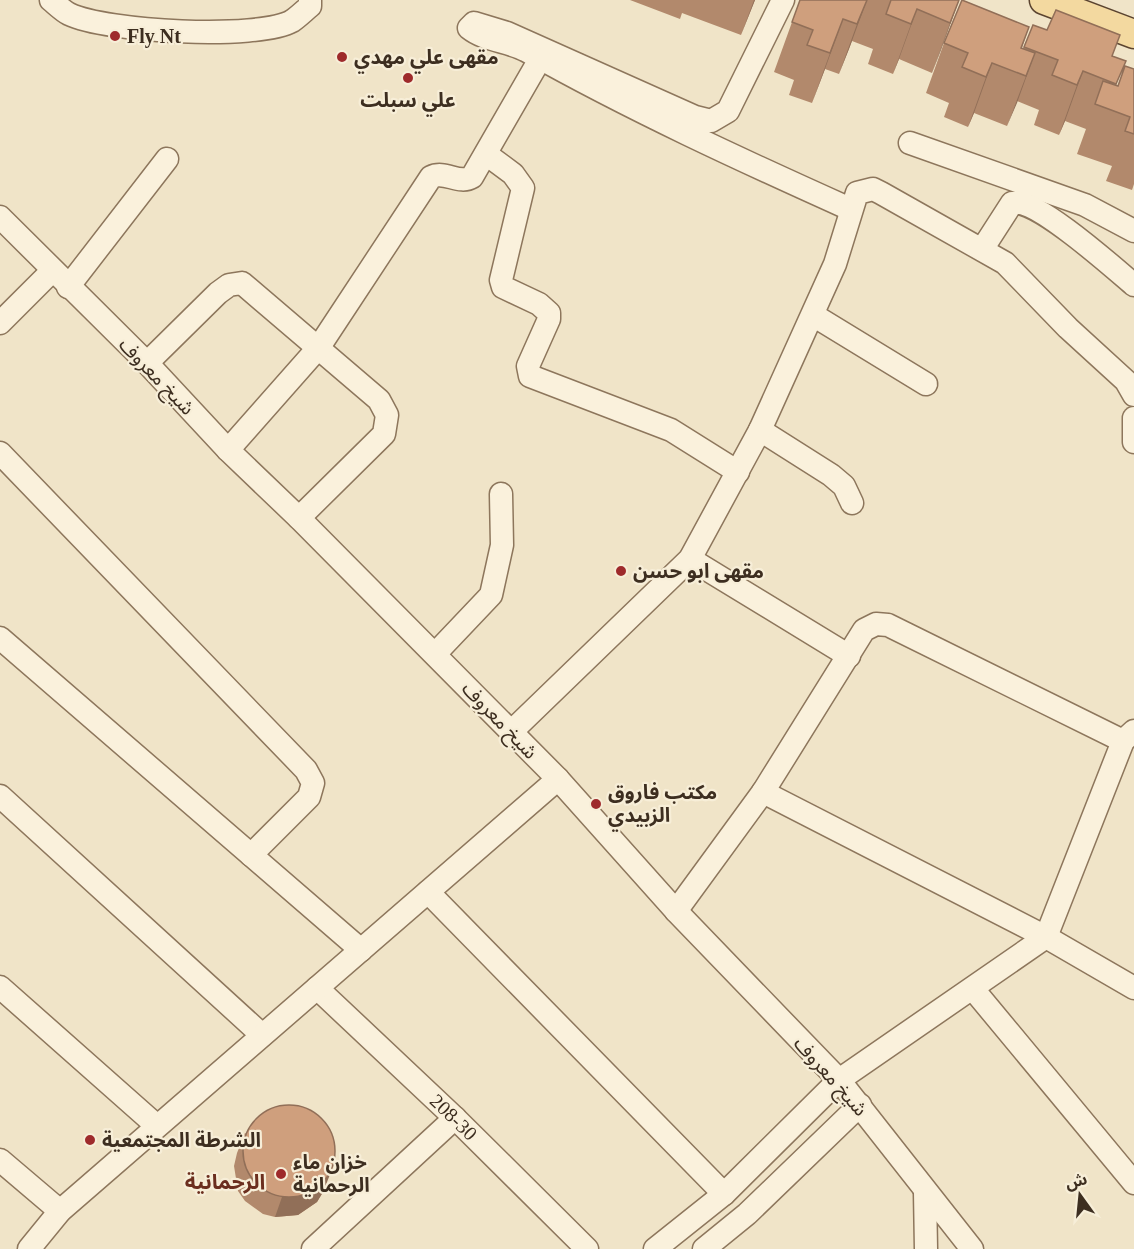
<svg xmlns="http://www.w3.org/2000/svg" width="1134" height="1249" font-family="'Times New Roman','Noto Sans Arabic',serif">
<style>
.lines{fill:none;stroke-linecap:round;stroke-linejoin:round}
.minor-casing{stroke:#8d765c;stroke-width:25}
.major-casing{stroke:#5b4430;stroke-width:31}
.minor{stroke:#faf1dc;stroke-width:22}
.major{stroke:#f3d9a0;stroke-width:28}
.wall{fill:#b2896c}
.shaded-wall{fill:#916f58}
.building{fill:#cf9f7d;stroke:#916f58;stroke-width:1.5}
.poi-dot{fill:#9e2a2b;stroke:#f7eed8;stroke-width:2}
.labels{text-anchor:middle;stroke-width:4.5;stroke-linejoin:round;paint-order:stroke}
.poi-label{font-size:20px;font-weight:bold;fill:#3d2e20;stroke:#f7eed8;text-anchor:start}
.street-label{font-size:20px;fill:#3d2e20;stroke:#f7eed8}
.neighbourhood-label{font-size:21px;font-weight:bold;fill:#6b2e1e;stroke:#f7eed8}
</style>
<rect width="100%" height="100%" fill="#f0e4c8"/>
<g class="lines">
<!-- minor casing -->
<g class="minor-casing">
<g id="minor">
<path d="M 51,0 C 57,5 63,11 69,14 C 106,32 258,40 292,21 C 298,17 304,11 310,6 L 310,0"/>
<path d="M 783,0 L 728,111 L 711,121 L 695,117 L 507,33 L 474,23 L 469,28 C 485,41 509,41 527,51 C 632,110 741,160 850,209"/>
<path d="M 910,143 L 1085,205 L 1134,231"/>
<path d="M 486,154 L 513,174 L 523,188 L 501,280 L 503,287 L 539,304 L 549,313 L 549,319 L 528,366 L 530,376 L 671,430 L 738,472"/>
<path d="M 0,217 L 147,363 L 228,450 L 299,518 L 558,779 L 676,911 L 839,1080 L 972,1249"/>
<path d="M 983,248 L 1012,203 C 1035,197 1114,268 1134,285"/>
<path d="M 68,287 L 167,159"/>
<path d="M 813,315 L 926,384"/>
<path d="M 0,323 L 52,271"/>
<path d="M 147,363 L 218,293 L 229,285 L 242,283 L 379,400 L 387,415 L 384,434 L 299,518"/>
<path d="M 1134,418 L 1134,442"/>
<path d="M 760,430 L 831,475 L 844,486 L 852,503"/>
<path d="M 228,450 L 319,347 L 431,177 C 445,170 459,185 472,177 L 540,59"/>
<path d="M 0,453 L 306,770 L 313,783 L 309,797 L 251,855"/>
<path d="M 690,559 L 849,656"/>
<path d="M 0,638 L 361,950"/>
<path d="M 435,654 L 491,595 L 502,545 L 501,494"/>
<path d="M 511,732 L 690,559 L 760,430 L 835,264 L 857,193 L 873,189 L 881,193 L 1005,263 L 1068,328 L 1126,381 L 1134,395"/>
<path d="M 763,792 L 1046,937 L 1134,988"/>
<path d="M 0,796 L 262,1035"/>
<path d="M 428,892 L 724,1194"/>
<path d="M 676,911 L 763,792 L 864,630 L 876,624 L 888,625 L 1123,741"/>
<path d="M 0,987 L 157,1126"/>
<path id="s1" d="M 317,988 L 455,1118 L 587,1249"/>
<path d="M 973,989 L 1134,1183"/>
<path d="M 0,1160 L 60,1211"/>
<path d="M 925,1192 L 926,1249"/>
<path d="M 29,1249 L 60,1211 L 558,779"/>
<path d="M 313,1249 L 455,1118"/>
<path d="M 655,1249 L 724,1194 L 839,1080 L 1046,937 L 1123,741 L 1134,731"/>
<path d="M 704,1249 L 747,1214 L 860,1105"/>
</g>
</g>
<!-- major casing -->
<g class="major-casing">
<path id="major" d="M 1044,0 L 1134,34"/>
</g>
<!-- minor -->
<use href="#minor" class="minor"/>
<!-- major -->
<use href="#major" class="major"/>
</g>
<!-- wall -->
<path class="wall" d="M 630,0 L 755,0 L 741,35 L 682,13 L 680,19 Z
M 800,0 L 959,0 L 932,73 L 899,59 L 893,74 L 868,64 L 873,49 L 852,41 L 839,74 L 825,69 L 812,103 L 789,95 L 794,80 L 774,72 Z
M 1033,25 L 1112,56 L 1116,86 L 1118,86 L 1134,69 L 1134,184 L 1132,190 L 1106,181 L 1112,166 L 1077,154 L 1086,129 L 1065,121 L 1059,135 L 1034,125 L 1039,110 L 1017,101 L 1007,126 L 974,113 L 968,127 L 944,117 L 949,103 L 926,93 L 944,43 L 1029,27 L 1022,48 L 1023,49 Z
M 245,1133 L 323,1192 L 317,1202 L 298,1215 L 275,1217 L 263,1214 L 245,1201 L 238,1191 L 234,1166 L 237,1153 Z"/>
<!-- shaded-wall -->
<path class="shaded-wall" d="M 754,0 L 755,0 L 741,35 Z
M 867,0 L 849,49 L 839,74 L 857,24 Z
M 959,0 L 941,50 L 932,73 L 950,23 Z
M 917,9 L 899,59 L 893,74 L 911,24 Z
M 843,19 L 825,69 L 812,103 L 830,53 Z
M 1035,53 L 1017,103 L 1007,126 L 1026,76 Z
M 992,63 L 974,113 L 968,127 L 986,77 Z
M 1083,71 L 1065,121 L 1059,135 L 1077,85 Z
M 331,1172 L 323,1192 L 317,1202 L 298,1215 L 275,1217 L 282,1197 Z"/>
<!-- building -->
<path class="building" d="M 800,0 L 867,0 L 857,24 L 843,19 L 830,53 L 807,45 L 813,30 L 792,22 Z
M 891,0 L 959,0 L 950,23 L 917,9 L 911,24 L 886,14 Z
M 962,0 L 1029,27 L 1021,48 L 1035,53 L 1026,76 L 992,63 L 986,77 L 962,67 L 968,53 L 944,43 Z
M 1056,10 L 1120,35 L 1112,56 L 1126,61 L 1116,84 L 1083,71 L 1077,85 L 1052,75 L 1058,60 L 1024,47 L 1033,25 L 1047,30 Z
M 1125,66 L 1134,69 L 1134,134 L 1125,131 L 1130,117 L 1095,104 L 1103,81 L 1118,86 Z
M243 1151a46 46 0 1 1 92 0a46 46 0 1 1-92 0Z"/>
<!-- markers -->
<g class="poi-dot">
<circle cx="115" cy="36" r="6"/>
<circle cx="342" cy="57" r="6"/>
<circle cx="408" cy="78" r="6"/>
<circle cx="621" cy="571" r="6"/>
<circle cx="596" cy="804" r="6"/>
<circle cx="90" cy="1140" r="6"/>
<circle cx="281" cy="1174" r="6"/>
</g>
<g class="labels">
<!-- poi labels -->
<g class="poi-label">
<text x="127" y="43">Fly Nt</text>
<text x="354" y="64">مقهى علي مهدي</text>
<text x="408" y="107" text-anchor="middle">علي سبلت</text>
<text x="633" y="578">مقهى ابو حسن</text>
<text x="608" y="799">مكتب فاروق<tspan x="608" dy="23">الزبيدي</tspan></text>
<text x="102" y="1147">الشرطة المجتمعية</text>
<text x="293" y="1169">خزان ماء<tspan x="293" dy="23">الرحمانية</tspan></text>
</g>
<!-- street labels -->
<g class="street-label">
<text transform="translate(157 376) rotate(46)" y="7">شیخ معروف</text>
<text transform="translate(500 720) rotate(46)" y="7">شیخ معروف</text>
<text transform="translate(831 1076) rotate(48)" y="7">شیخ معروف</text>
<text dy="7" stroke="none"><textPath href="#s1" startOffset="188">208-30</textPath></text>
</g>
<!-- neighbourhood labels -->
<g class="neighbourhood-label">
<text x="225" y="1189">الرحمانية</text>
</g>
</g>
<!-- north arrow -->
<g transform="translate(1080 1195) rotate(345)" stroke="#f7eed8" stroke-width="4.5" paint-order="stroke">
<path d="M0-4.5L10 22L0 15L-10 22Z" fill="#3d2e20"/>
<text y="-9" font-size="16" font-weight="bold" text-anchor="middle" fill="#3d2e20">ش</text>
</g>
</svg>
